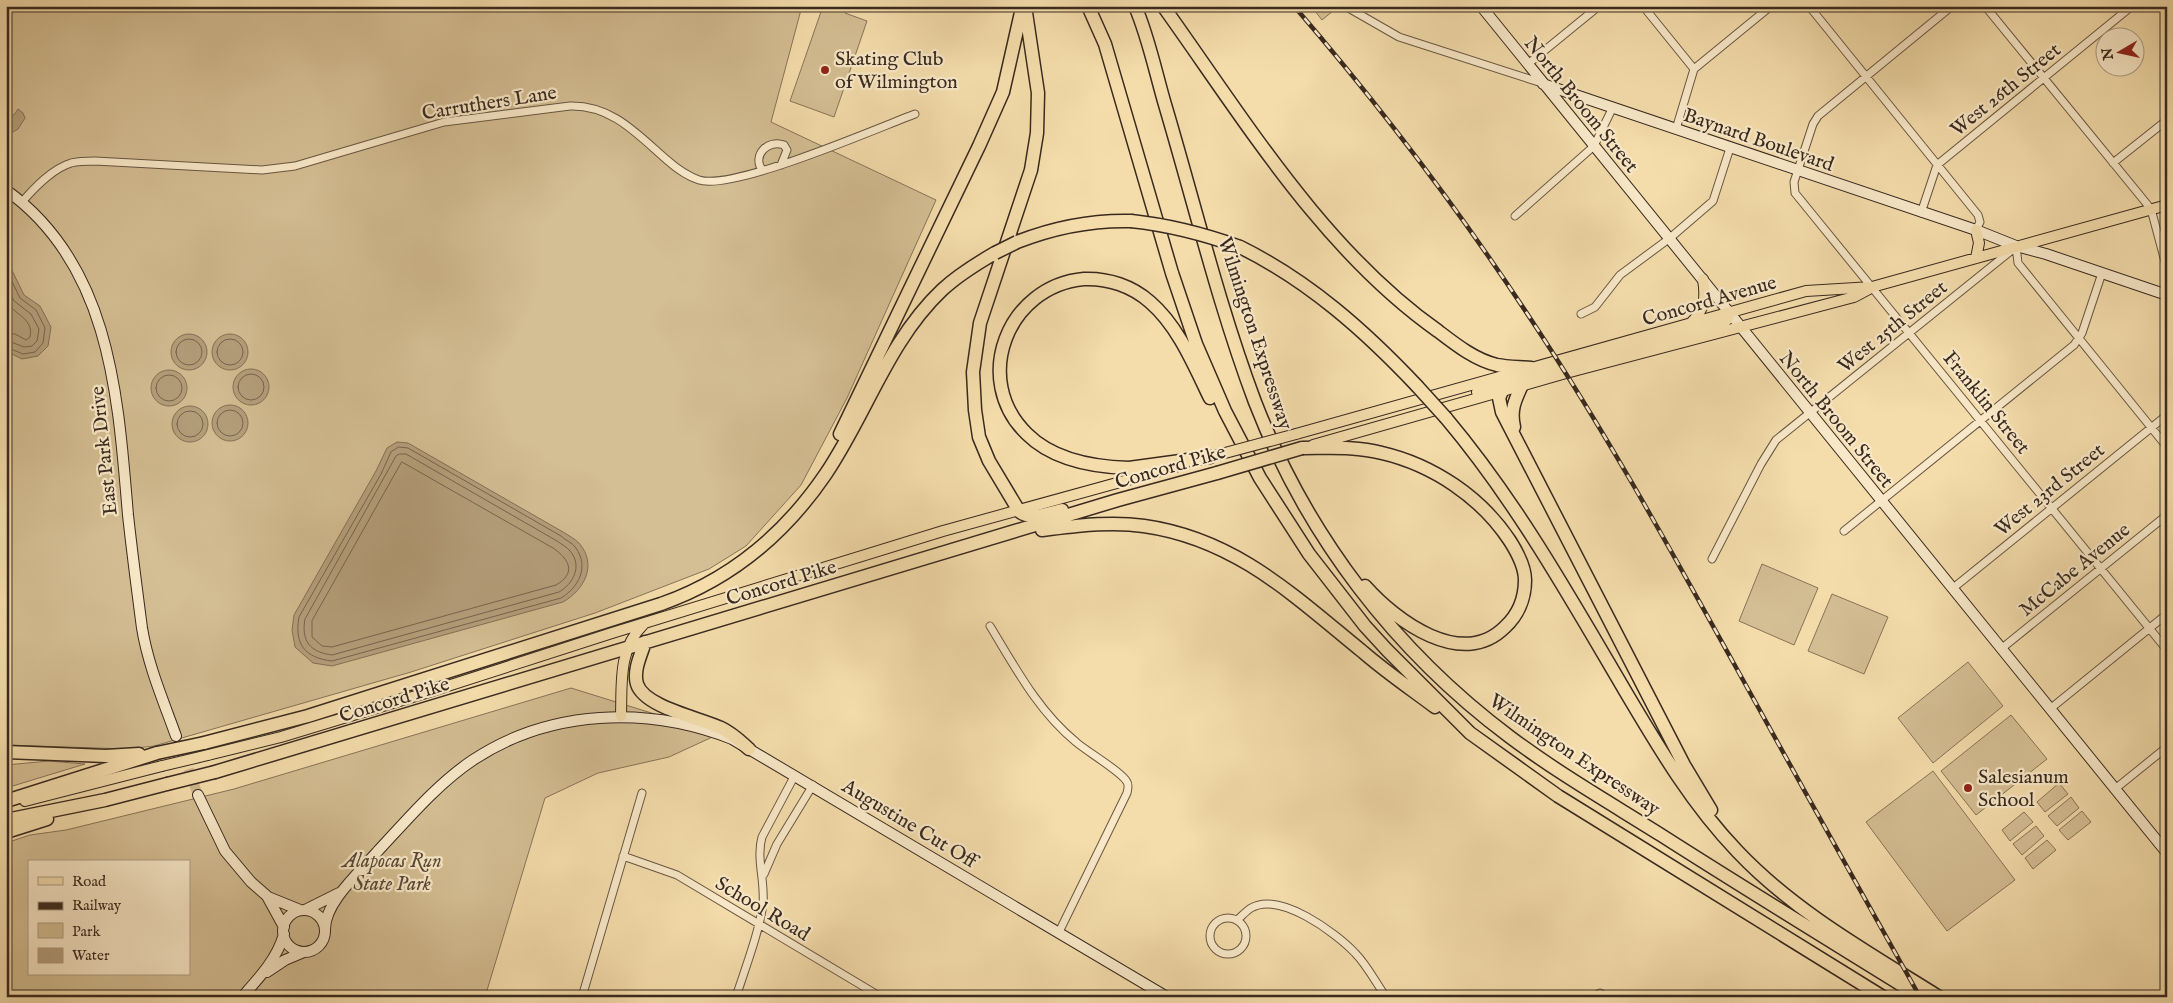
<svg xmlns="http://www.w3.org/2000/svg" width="2173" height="1003" font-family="'IM FELL English',serif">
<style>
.green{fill:#d4be93;stroke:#867459;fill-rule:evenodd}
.water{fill:#b49f7b;stroke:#837056}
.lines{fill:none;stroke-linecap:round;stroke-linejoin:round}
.shore{stroke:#76644d;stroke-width:1}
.secondary-tunnel{stroke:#cfb88f;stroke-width:10;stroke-dasharray:10 5;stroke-linecap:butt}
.street-casing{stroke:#685642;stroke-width:9}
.secondary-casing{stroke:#392a1f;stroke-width:12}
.primary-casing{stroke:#392a1f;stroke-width:12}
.highway-casing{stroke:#392a1f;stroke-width:15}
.street{stroke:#f8e8c8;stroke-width:7}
.secondary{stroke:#f8e8c8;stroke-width:10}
.primary{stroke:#f4dcab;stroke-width:10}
.highway{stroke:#f4dcab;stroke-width:12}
.rail-casing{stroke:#392a1f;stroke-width:4.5}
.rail{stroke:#f8e8c8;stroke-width:2.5;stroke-dasharray:8;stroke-linecap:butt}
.primary-bridge-casing{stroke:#392a1f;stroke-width:12;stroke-linecap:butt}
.highway-bridge-casing{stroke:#392a1f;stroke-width:15;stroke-linecap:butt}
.primary-bridge{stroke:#f4dcab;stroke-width:10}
.highway-bridge{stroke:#f4dcab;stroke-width:12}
.poi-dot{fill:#8f2418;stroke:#f8e8c8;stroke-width:2}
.labels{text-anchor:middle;stroke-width:4.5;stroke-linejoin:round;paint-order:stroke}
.poi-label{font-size:20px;fill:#392a1f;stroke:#f8e8c8;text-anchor:start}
.street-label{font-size:20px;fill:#392a1f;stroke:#f8e8c8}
.park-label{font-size:20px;font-style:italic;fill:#584836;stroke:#f8e8c8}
</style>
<rect width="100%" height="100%" fill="#f4dcab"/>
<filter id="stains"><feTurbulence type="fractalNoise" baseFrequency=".004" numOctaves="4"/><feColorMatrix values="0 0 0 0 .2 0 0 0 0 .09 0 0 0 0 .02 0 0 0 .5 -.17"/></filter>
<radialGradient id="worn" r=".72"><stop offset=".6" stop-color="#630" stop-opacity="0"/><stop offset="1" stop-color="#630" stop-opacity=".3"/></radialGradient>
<!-- green -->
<path class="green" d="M 6,6 L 802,6 L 771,122 L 936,200 L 847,398 L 801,485 L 746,546 L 709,569 L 595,613 L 411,672 L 154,746 L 128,749 L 6,745 Z
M 823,6 L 846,6 L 845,13 L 867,21 L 834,117 L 790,101 Z
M 1311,6 L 1339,6 L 1322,20 Z
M 1762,564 L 1818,588 L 1794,645 L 1739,621 Z
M 1832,594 L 1888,617 L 1864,674 L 1808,651 Z
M 1968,662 L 2003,706 L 1933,763 L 1898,718 Z
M 571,688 L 719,734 L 669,757 L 598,773 L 545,798 L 485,997 L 6,997 L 6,843 L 30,835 L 66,830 L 234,789 ZM 29,862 L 189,862 L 189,974 L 29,974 Z
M 2011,715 L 2047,759 L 1976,815 L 1941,771 Z
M 49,761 L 85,764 L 6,788 L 6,765 Z
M 1933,771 L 2015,880 L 1947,931 L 1866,822 Z
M 2059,783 L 2068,794 L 2045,812 L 2037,802 Z
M 2071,797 L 2079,808 L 2057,826 L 2048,816 Z
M 2082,811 L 2091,822 L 2068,840 L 2059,830 Z
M 2024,812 L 2033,822 L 2010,841 L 2002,830 Z
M 2036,826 L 2044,836 L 2022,855 L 2013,844 Z
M 2047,840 L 2056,850 L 2033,869 L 2025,858 Z"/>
<!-- water -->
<path class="water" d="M 18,109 L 23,113 L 25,118 L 18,129 L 6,136 L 6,116 L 14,115 Z
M 6,258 L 24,295 L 40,306 L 51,327 L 48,346 L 38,356 L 22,359 L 6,351 Z
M171 352a18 18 0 1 1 36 0a18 18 0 1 1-36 0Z
M212 352a18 18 0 1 1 36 0a18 18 0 1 1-36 0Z
M233 387a18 18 0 1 1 36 0a18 18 0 1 1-36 0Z
M151 388a18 18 0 1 1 36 0a18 18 0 1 1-36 0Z
M212 423a18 18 0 1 1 36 0a18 18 0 1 1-36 0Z
M172 424a18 18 0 1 1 36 0a18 18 0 1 1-36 0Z
M 397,442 L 408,443 L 563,532 C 568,535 575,539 579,543 C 598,565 584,590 563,602 L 332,666 L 313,663 L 295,647 L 292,630 L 294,615 L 376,471 L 387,448 Z"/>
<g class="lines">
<!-- shore -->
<path class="shore" d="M 6,269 L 20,298 L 36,310 L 45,328 L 43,343 L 35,352 L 23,354 L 6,347
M 6,284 L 14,301 L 31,314 L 39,329 L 37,341 L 32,346 L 24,347 L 6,340
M 6,301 C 14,315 34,318 30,337 L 26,340 L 15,334 L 6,333
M176 352a13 13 0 1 1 26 0a13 13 0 1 1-26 0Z
M217 352a13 13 0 1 1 26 0a13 13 0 1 1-26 0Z
M238 387a13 13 0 1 1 26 0a13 13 0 1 1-26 0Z
M156 388a13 13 0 1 1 26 0a13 13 0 1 1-26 0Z
M217 423a13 13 0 1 1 26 0a13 13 0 1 1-26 0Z
M177 424a13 13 0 1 1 26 0a13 13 0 1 1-26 0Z
M 399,447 L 408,448 L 561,536 C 565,540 573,543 576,548 C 589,567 579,587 561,598 L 332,661 C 305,658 294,644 299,617 L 381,474 L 391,452 Z
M 400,454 L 406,454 L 557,541 C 561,544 567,547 570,551 C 583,566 573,584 559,592 L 332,655 C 310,652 301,641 305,619 L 396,456 Z
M 402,462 L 553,548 C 569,559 577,573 556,585 L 332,647 L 322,646 L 312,637 L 312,621 Z"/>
<!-- secondary-tunnel -->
<path class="secondary-tunnel" d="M 178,741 L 198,795"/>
<!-- street casing -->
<g class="street-casing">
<path id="street" d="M 1345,6 L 1399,37 L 1542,83
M 1643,6 L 1694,69
M 1809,6 L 1978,215 L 1980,222 L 1976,230
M 1952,6 L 1818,116 L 1813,124 L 1794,182 L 1795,193 L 2167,650
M 1985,6 L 2151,209 L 2167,269
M 1528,64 L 1599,6
M 1676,129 L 1694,69 L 1771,6
M 2113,163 L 2167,120
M 762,170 C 752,155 768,139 784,145 L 787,150 L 781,165
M 22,202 C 35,187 52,169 71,163 C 79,161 88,161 95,161 L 262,170 L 295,166 L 444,122 L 570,106 C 612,105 637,134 667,160 C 676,168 687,176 699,180 C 733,191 875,129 915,114
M 1921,213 L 1937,165 L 2132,6
M 1515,216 L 1594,146 L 1613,107
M 2016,246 L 2018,263 L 2167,447
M 1581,314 L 1595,307 L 1620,275 L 1670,238 L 1713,201 L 1730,148
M 1844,531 L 2074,345 L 2082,333 L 2102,273
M 1712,559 L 1761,464 L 1776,440 L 2012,250
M 1952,589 L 2167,415
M 990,626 C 1015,667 1038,711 1076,742 C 1086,751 1122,772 1127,782 C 1129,785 1128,789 1127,793 L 1059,932
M 2001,649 L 2167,515
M 2050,709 L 2167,614
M 2115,789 L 2167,747
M 623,856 L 677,875 L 881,997
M 764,874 L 777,844 L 813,785
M1210 936a18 18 0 1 1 36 0a18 18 0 1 1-36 0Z
M 1237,920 C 1241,917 1246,911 1251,908 C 1280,891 1336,933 1355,953 C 1367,965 1376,983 1386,997
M 582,997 L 642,793
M 736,997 C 745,969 760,930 763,903 C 765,881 756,858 762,837 L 795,775
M 1593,997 L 1600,993 L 1607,997"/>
</g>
<!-- secondary casing -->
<g class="secondary-casing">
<path id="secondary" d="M 1481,6 L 2167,853
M 1543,84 L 1976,230 L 2016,246 L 2046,254 L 2167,295
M 6,190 C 111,265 118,397 128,515 C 132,552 137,590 142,628 C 148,665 163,700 176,736
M 198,795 L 225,851 L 251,882 L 267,896 L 284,927
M 268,897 L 300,910
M 305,910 L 339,893
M283 931a21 21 0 1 1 42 0a21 21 0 1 1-42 0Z
M 325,929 C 325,902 360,872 377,852 C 407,820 437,784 473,760 C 550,709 648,706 732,739 L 1167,997
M 267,972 L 285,960 L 304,952
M 242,997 C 259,978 277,959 284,934"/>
</g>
<!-- primary casing -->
<g class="primary-casing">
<path id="primary" d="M 1976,258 L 1979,243 L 1976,230
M 1691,323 C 1705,309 1706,298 1703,279
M 1477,392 L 1552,369 L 1717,326 L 1727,320 L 1730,313
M 1296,434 L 1806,291 L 1872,287 L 2167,205
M 1313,445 L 1566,373 L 1854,297 L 1869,289
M 621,716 C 622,684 618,649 643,625
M 208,755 L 281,737 L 429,692 L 612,633 L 943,531 L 1182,465
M 25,801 L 162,766"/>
</g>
<!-- highway casing -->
<g class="highway-casing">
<path id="highway" d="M 1025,6 L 1038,93 L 1037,133 L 1031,170 L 980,323 L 973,372 L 975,410 L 979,437 L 989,461 L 1019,511 C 1029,521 1050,513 1062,510
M 1088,6 L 1105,44 L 1172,273 L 1196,344 L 1225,411 L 1260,478 L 1309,554 L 1365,626 L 1387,650 L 1470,733 L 1558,796 L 1883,997
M 1135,6 C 1149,38 1156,75 1166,108 C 1195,206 1219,306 1255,402 C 1307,536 1395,651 1510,737 C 1558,773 1610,803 1661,835 C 1747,890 1834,943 1921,997
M 1163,6 C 1244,119 1323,250 1438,331 C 1455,344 1475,360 1497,365 C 1507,367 1520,367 1531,368
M 1017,242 C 1055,227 1091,220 1131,221
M 1240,247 C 1309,281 1365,331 1417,386
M 1506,382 L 1499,398 L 1502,412 L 1684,765 L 1711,810
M 1446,418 C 1515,500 1567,592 1621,684 C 1656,743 1690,802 1738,852 C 1795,912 1869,953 1939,997
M 1514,427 C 1510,410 1515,400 1522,385
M 840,434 L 979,146 L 1003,92 L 1022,8
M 1302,448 C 1329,448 1356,446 1382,453 C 1433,465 1481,497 1510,541 C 1517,552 1525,566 1525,580 C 1525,598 1518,615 1505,627 C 1462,670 1396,621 1365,586
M 1210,457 L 1129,468 C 1094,467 1053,460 1027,434 C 971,380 1007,286 1084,279 C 1108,278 1132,286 1150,302 C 1178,326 1194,365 1210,398
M 1042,530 C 1076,526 1110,521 1144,526 C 1236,539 1294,596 1363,652 C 1386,672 1411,689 1435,707
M 645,642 C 641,655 633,670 637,684 C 644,707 700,718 721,728 C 732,733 740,741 749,749
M 204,743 L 308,716 L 661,604 C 729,580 784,535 825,475 C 866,415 888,341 942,290 C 958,275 976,264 995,253
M 6,752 L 106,756 L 139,754
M 215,772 L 1118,500 L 1217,473
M 6,801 L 157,753
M 6,820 L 105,800 L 167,784
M 6,832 L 47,819"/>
</g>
<!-- street -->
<use href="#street" class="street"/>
<!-- secondary -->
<use href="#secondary" class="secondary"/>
<!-- primary -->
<use href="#primary" class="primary"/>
<!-- highway -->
<use href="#highway" class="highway"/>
<!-- rail casing -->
<g class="rail-casing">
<path id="rail" d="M 1294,6 C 1380,106 1460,211 1532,321 C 1605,431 1669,547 1733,662 C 1795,774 1857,885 1920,997"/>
</g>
<!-- rail -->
<use href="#rail" class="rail"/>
<!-- primary-bridge casing -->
<g class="primary-bridge-casing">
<path id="primary-bridge" d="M 1210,457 L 1296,434
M 162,766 L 208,755"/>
</g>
<!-- highway-bridge casing -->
<g class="highway-bridge-casing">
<path id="highway-bridge" d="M 1131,221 C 1169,225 1204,234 1240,247
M 995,253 L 1017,242
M 1417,386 L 1446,418
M 1217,473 L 1302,448
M 157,753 L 204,743
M 167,784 L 215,772"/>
</g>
<!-- primary-bridge -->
<use href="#primary-bridge" class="primary-bridge"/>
<!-- highway-bridge -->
<use href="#highway-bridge" class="highway-bridge"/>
</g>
<!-- markers -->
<g class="poi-dot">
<circle cx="825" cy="70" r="5"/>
<circle cx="1968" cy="788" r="5"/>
</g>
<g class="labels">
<!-- poi labels -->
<g class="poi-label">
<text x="835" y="65">Skating Club<tspan x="835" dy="23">of Wilmington</tspan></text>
<text x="1978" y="783">Salesianum<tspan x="1978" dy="23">School</tspan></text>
</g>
<!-- street labels -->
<g class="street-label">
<text transform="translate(2005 89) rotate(-39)" y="7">West 26th Street</text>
<text transform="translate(489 102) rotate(-9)" y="7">Carruthers Lane</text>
<text transform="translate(1582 104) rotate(51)" y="7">North Broom Street</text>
<text transform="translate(1759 139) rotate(19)" y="7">Baynard Boulevard</text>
<text transform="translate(1709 300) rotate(-16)" y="7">Concord Avenue</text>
<text transform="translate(1892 326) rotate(-39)" y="7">West 25th Street</text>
<text transform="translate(1256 333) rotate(72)" y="7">Wilmington Expressway</text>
<text transform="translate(1987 402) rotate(51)" y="7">Franklin Street</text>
<text transform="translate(1837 419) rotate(51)" y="7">North Broom Street</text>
<text transform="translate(103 451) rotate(-96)" y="7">East Park Drive</text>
<text transform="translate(1170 466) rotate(-16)" y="7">Concord Pike</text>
<text transform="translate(2049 489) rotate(-39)" y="7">West 23rd Street</text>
<text transform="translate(2074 569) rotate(-39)" y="7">McCabe Avenue</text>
<text transform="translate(781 582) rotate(-17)" y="7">Concord Pike</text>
<text transform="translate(394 699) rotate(-17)" y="7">Concord Pike</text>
<text transform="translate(1575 754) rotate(34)" y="7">Wilmington Expressway</text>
<text transform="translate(910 823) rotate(31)" y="7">Augustine Cut Off</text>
<text transform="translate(763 908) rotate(31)" y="7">School Road</text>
</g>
<!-- park labels -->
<g class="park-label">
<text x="392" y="867">Alapocas Run<tspan x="392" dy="23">State Park</tspan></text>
</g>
</g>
<!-- margin -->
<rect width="2173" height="1003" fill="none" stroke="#f4dcab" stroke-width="25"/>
<rect x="8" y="8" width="2158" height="988" fill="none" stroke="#392a1f" stroke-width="2.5"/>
<rect x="12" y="12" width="2148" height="978" fill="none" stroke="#392a1f"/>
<!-- legend -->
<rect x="28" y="860" width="162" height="115" fill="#f8e8c8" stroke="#ac9c84"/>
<rect x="38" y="877" width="25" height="8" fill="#f4dcab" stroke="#ac9c84"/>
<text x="72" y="886" font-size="15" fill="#392a1f">Road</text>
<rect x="38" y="902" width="25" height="8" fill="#392a1f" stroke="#ac9c84"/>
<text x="72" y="910" font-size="15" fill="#392a1f">Railway</text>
<rect x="38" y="923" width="25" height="15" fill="#d4be93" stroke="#ac9c84"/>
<text x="72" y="936" font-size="15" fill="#392a1f">Park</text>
<rect x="38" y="948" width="25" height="15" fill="#b49f7b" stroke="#ac9c84"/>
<text x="72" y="960" font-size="15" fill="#392a1f">Water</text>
<!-- north arrow -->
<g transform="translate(2120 52) rotate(261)"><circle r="24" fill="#f8e8c8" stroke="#ac9c84"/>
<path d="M0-4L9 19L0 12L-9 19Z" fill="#8f2418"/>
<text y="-8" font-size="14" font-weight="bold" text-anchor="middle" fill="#392a1f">N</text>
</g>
<rect width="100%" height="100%" filter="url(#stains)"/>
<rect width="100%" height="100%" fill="url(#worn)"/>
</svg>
